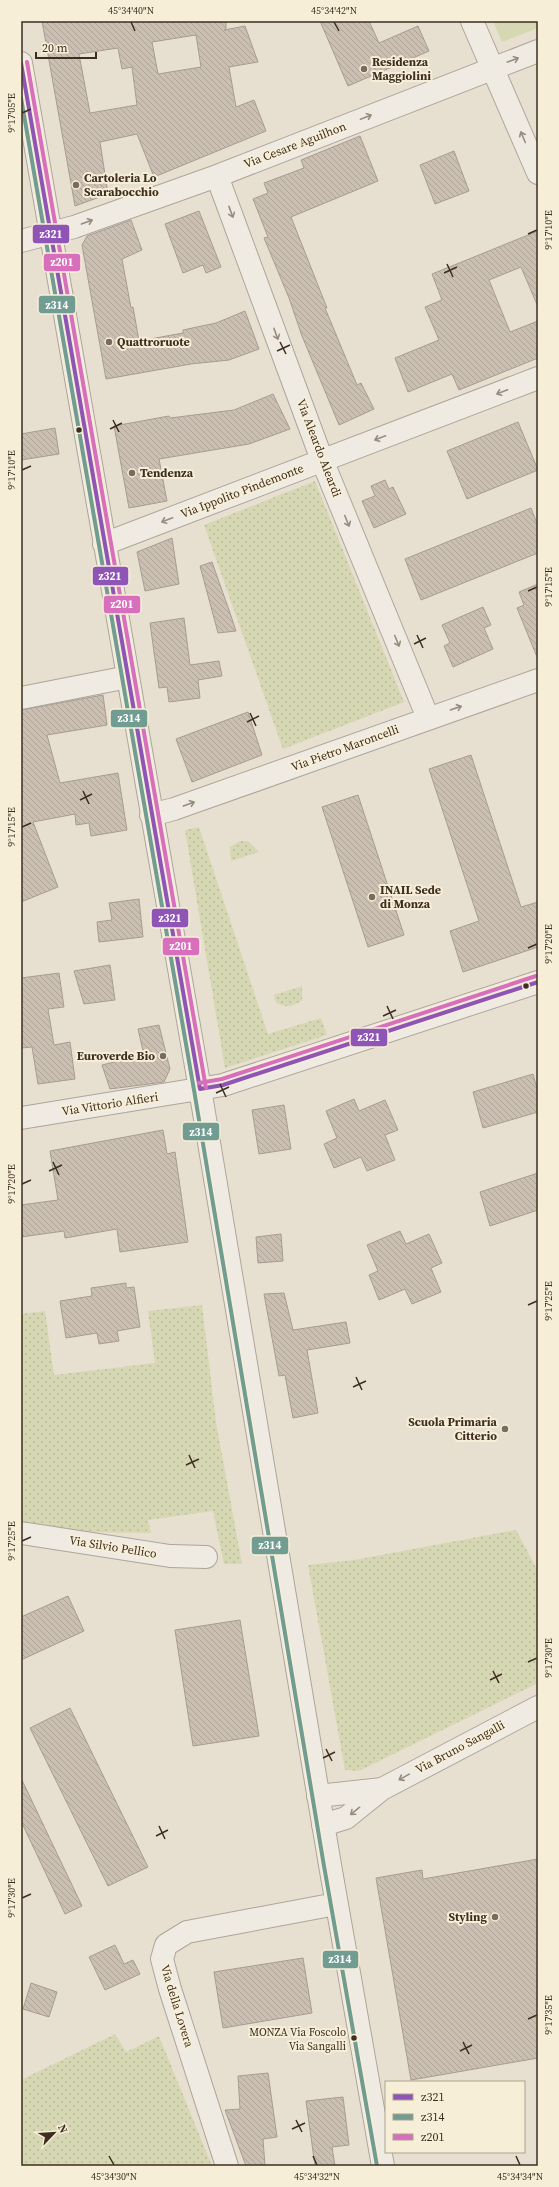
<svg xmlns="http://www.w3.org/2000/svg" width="559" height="2187" font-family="'Source Serif 4',serif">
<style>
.grass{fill:url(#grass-dots)}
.garden{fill:#d6d7b3}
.building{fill:url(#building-back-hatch);stroke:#a89c90;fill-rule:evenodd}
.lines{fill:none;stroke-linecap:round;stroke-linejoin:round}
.minor-casing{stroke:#ada599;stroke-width:24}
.minor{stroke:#efebe3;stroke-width:22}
.bus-1-casing{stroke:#f7eed8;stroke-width:7}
.bus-2-casing{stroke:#f7eed8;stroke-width:7}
.bus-3-casing{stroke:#f7eed8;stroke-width:7}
.bus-1{stroke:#8e54b6;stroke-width:4}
.bus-2{stroke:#709c92;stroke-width:4}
.bus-3{stroke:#d86fbc;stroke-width:4}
.oneway{stroke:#968c82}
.ticks{fill:none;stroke:#3d2e20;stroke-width:1.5}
.poi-dot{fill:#786c5e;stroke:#f7eed8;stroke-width:1.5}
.bus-dot{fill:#3d2e20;stroke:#f7eed8;stroke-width:1.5}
.labels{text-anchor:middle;stroke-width:4;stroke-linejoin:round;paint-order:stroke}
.bus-label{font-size:11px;fill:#3d2e20;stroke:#f7eed8;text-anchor:end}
.poi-label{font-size:12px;font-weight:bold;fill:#3d2e20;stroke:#f7eed8;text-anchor:start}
.street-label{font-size:12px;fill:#3d2e20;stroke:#f7eed8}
.line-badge{stroke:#f7eed8;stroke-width:1.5}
.badge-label{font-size:11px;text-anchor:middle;font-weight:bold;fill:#fff}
.neatline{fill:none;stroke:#3d2e20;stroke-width:1.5}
.ticks-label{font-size:10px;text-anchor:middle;fill:#3d2e20}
</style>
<defs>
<pattern id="grass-dots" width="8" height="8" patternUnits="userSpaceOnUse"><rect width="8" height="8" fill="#d6d7b3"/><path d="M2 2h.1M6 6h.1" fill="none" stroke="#b9b99a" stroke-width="1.8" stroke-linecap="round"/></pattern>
<pattern id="building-back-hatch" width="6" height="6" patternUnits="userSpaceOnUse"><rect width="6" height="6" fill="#cbbfb2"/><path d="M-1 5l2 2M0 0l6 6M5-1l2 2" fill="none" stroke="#afa499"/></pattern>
</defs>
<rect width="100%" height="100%" fill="#e7e0d1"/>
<!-- grass -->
<path class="grass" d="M 315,481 L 404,702 L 283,749 L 204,525 Z
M 199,827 L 268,1034 L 321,1018 L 327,1035 L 225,1068 L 185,830 Z
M 240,841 L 248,841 L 259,852 L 231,861 L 230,847 Z
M 302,986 L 302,1000 C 293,1007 287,1008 276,1003 L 274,995 Z
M 202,1305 L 216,1422 L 242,1564 L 224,1564 L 213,1511 L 148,1520 L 151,1533 L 69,1532 L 21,1526 L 21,1314 L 45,1311 L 54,1375 L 155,1363 L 148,1311 Z
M 516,1530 L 538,1571 L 538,1683 L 359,1771 L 345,1770 L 308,1565 L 354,1560 Z
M 115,2034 L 126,2052 L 159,2036 L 212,2166 L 21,2166 L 21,2080 Z"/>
<!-- garden -->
<path class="garden" d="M 493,21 L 538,21 L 538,28 L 502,42 Z"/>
<!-- building -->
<path class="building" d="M 42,21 L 226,21 L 226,30 L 224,30 L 245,26 L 258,62 L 229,67 L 236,107 L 254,100 L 266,131 L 154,177 L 137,134 L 100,142 L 108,194 L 75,206 ZM 196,35 L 201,67 L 158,74 L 152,42 ZM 118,48 L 122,69 L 132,67 L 137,105 L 90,113 L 79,54 Z
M 320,21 L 369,21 L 379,43 L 418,26 L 429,51 L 348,86 Z
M 360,136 L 378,181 L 291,217 L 327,308 L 325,308 L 357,385 L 361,383 L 374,409 L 339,425 L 302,336 L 289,298 L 264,238 L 268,237 L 253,199 L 268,193 L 264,183 L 304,168 L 301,160 Z
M 454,151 L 469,191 L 435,204 L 420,165 Z
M 199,211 L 221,267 L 206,273 L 203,265 L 183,273 L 165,224 Z
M 131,220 L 142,250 L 122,259 L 131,308 L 133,307 L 139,341 L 183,333 L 183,330 L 216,323 L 245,311 L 259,349 L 229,360 L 191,364 L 106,379 L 82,245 L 87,236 Z
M 538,231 L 538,307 L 521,267 L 489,280 L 510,332 L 538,321 L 538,358 L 459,390 L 452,374 L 408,392 L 395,358 L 439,340 L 425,307 L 442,300 L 432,274 Z
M 273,394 L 290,429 L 249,444 L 159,459 L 167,501 L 129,508 L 114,426 L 169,416 L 170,418 L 234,410 Z
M 518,422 L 538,470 L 467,499 L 447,451 Z
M 55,428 L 59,454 L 21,460 L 21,434 Z
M 385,480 L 389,489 L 393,487 L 406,514 L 374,528 L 362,501 L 375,496 L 371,486 Z
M 531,508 L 538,526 L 538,553 L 421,600 L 405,559 Z
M 172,538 L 179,584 L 145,591 L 137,552 Z
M 212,562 L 230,613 L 236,631 L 218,633 L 200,566 Z
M 538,584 L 538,657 L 537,657 L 517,608 L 524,605 L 519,592 Z
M 483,607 L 491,625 L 484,628 L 493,649 L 453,667 L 444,646 L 450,643 L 442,625 Z
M 184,618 L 190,665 L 219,661 L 222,676 L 198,680 L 200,698 L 169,702 L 167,687 L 159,688 L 150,623 Z
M 103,695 L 107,725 L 47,735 L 60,783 L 118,773 L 127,830 L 91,836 L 89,823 L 76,825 L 75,814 L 33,822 L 58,887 L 21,902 L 21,710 Z
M 248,712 L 262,755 L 192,782 L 176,739 Z
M 471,755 L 521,907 L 538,902 L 538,947 L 463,972 L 450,931 L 479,921 L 429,769 Z
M 358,795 L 404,935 L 368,947 L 322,807 Z
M 139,899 L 143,937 L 99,942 L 97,922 L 112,920 L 109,903 Z
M 110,965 L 115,1000 L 84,1004 L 74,971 Z
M 59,973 L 64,1007 L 48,1009 L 54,1045 L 70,1042 L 75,1079 L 38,1084 L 32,1047 L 21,1048 L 21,978 Z
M 159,1025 L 170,1069 L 164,1082 L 110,1089 L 102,1065 L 144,1055 L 138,1029 Z
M 533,1074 L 538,1092 L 538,1112 L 483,1128 L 473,1092 Z
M 354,1099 L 359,1111 L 385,1100 L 398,1130 L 385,1135 L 395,1160 L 367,1171 L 361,1157 L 334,1168 L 324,1144 L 337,1138 L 326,1111 Z
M 284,1105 L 291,1149 L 259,1154 L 252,1110 Z
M 163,1130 L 167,1154 L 175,1152 L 188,1242 L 120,1252 L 117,1229 L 65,1238 L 64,1231 L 21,1237 L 21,1205 L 58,1200 L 50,1151 Z
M 538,1173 L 538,1210 L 490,1226 L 480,1192 Z
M 400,1231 L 406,1244 L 429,1234 L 442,1263 L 431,1268 L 441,1292 L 412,1304 L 405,1289 L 379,1300 L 369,1275 L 378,1271 L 367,1245 Z
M 281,1234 L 283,1261 L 258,1263 L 256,1237 Z
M 126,1283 L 126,1288 L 134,1287 L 140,1327 L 117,1331 L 119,1341 L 99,1344 L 97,1333 L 66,1338 L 60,1301 L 92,1296 L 91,1288 Z
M 284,1293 L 293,1330 L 346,1322 L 350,1343 L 307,1350 L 318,1413 L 293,1418 L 285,1375 L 279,1376 L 264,1294 Z
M 68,1596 L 84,1631 L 21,1660 L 21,1617 Z
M 240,1620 L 259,1736 L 193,1746 L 175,1630 Z
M 70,1708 L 148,1867 L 108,1886 L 30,1728 Z
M 21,1778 L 82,1906 L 65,1914 L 21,1821 Z
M 538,1859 L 538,2058 L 411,2080 L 376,1878 L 422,1870 L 423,1879 Z
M 115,1945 L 124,1964 L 133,1960 L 140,1974 L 105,1990 L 89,1957 Z
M 303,1958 L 312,2013 L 223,2028 L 214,1972 Z
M 31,1983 L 57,1992 L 49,2017 L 23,2009 Z
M 268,2073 L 277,2137 L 263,2139 L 265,2166 L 246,2166 L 225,2110 L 240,2109 L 238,2076 Z
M 343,2097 L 349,2145 L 332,2147 L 335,2166 L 315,2166 L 306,2101 Z"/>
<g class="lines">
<!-- minor casing -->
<g class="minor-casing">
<path id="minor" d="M 472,21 L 538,173
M 21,63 L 200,1089 L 330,1865 L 383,2166
M 217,176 L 322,460 L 428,718
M 21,241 L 74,227 L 217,176 L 538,51
M 104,544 L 538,378
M 21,698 L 128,677
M 151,815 L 174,809 L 538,680
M 21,1118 L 223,1085 L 538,982
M 21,1533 L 170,1556 L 206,1557
M 318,1796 L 382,1789
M 323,1825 L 346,1818 L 382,1789 L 538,1707
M 227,2166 L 170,1989 L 162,1959 L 166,1945 L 187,1932 L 336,1904"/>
</g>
<!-- minor -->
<use href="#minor" class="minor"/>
<!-- bus-1 casing -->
<g class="bus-1-casing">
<path id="bus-1" d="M 21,63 L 200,1089
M 200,1089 L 223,1085 L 538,982"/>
</g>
<!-- bus-2 casing -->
<g class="bus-2-casing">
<path id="bus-2" d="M 21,98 L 194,1090 L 324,1866 L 377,2166"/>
</g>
<!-- bus-3 casing -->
<g class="bus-3-casing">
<path id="bus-3" d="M 27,62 L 206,1088
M 199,1083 L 222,1079 L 536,976"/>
</g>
<!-- bus-1 -->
<use href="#bus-1" class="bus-1"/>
<!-- bus-2 -->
<use href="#bus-2" class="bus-2"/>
<!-- bus-3 -->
<use href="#bus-3" class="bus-3"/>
</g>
<!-- one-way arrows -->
<defs><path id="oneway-shaft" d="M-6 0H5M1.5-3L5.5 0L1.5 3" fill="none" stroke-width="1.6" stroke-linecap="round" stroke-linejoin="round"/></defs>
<g class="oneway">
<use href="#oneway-shaft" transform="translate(513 60) rotate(-20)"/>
<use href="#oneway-shaft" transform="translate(366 117) rotate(-21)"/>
<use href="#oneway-shaft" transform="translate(523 137) rotate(-113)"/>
<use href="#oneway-shaft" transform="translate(231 212) rotate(70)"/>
<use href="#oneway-shaft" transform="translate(87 222) rotate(-20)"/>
<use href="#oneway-shaft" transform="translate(276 334) rotate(70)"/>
<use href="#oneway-shaft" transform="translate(502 392) rotate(159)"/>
<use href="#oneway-shaft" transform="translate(380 438) rotate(159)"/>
<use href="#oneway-shaft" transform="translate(167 520) rotate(159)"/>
<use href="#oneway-shaft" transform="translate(347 521) rotate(68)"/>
<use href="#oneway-shaft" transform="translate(397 641) rotate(68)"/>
<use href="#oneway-shaft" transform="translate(456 708) rotate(-19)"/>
<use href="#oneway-shaft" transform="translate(189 804) rotate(-20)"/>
<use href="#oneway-shaft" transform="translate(404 1777) rotate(151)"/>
<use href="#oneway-shaft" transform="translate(355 1811) rotate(141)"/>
</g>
<!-- ticks -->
<path class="ticks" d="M 131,22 L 135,31M 334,22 L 339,31M 22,113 L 31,109M 528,234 L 537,230M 447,264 L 453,277M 444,273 L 457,267M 280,342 L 286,354M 277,351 L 290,345M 113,420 L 119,432M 110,429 L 122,423M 22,470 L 31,466M 528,591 L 537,587M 417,635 L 423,648M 414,644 L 426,638M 250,713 L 256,726M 247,722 L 259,716M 83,791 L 89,804M 80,800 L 92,794M 22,827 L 31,823M 528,948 L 537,944M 387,1006 L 393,1019M 383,1016 L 396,1010M 220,1084 L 226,1097M 216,1093 L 229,1087M 53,1162 L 59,1175M 49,1171 L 62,1165M 22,1184 L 31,1180M 528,1305 L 537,1301M 356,1377 L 362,1390M 353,1387 L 366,1381M 189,1455 L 195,1468M 186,1465 L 199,1459M 22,1541 L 31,1537M 528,1662 L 537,1658M 493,1671 L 499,1683M 490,1680 L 502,1674M 326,1749 L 332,1761M 323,1758 L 335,1752M 159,1826 L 165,1839M 156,1836 L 168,1830M 22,1898 L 31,1894M 528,2019 L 537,2015M 463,2042 L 469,2054M 460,2051 L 472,2045M 296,2120 L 302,2132M 292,2129 L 305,2123M 109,2156 L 114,2165M 313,2156 L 317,2165M 516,2156 L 520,2165"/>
<!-- markers -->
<g class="poi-dot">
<circle cx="364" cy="69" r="4"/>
<circle cx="76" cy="185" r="4"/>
<circle cx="109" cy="342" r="4"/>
<circle cx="132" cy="473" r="4"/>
<circle cx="372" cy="897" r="4"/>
<circle cx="163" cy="1056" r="4"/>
<circle cx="505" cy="1429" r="4"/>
<circle cx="495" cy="1917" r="4"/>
</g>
<g class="bus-dot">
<circle cx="79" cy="430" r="3.5"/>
<circle cx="526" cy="986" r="3.5"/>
<circle cx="354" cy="2038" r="3.5"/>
</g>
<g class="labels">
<!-- bus labels -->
<g class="bus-label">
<text x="346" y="2036">MONZA Via Foscolo<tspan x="346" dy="14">Via Sangalli</tspan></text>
</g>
<!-- poi labels -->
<g class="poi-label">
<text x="372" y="66">Residenza<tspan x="372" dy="14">Maggiolini</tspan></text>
<text x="84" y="182">Cartoleria Lo<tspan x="84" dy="14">Scarabocchio</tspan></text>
<text x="117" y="346">Quattroruote</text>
<text x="140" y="477">Tendenza</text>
<text x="380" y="894">INAIL Sede<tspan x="380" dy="14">di Monza</tspan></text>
<text x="155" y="1060" text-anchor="end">Euroverde Bio</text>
<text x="497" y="1426" text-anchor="end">Scuola Primaria<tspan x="497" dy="14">Citterio</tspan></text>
<text x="487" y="1921" text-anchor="end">Styling</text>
</g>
<!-- street labels -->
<g class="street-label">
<text transform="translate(295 145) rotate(-21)" y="4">Via Cesare Aguilhon</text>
<text transform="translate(319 448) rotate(69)" y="4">Via Aleardo Aleardi</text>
<text transform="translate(242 491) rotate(-21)" y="4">Via Ippolito Pindemonte</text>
<text transform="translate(345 748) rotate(-20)" y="4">Via Pietro Maroncelli</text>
<text transform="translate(110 1104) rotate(-9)" y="4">Via Vittorio Alfieri</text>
<text transform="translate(113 1547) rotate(9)" y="4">Via Silvio Pellico</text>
<text transform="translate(460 1747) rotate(-28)" y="4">Via Bruno Sangalli</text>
<text transform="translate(177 2006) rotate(73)" y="4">Via della Lovera</text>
</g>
</g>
<g class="line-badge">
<rect x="32" y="224" width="38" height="20" rx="4" fill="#8e54b6"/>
<rect x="43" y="253" width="38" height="19" rx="4" fill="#d86fbc"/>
<rect x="38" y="295" width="38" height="19" rx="4" fill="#709c92"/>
<rect x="92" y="566" width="37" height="20" rx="4" fill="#8e54b6"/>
<rect x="103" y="595" width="38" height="19" rx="4" fill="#d86fbc"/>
<rect x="110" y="709" width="38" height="19" rx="4" fill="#709c92"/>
<rect x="151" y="908" width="38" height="20" rx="4" fill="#8e54b6"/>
<rect x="162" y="937" width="38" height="19" rx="4" fill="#d86fbc"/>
<rect x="350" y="1028" width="38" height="19" rx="4" fill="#8e54b6"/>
<rect x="182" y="1122" width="38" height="19" rx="4" fill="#709c92"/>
<rect x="251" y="1536" width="38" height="19" rx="4" fill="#709c92"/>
<rect x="322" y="1950" width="37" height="19" rx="4" fill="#709c92"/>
</g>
<g class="badge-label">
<text x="51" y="238">z321</text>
<text x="62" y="266">z201</text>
<text x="57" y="309">z314</text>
<text x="110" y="580">z321</text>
<text x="122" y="608">z201</text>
<text x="129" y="722">z314</text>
<text x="170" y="922">z321</text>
<text x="181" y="950">z201</text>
<text x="369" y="1041">z321</text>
<text x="201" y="1136">z314</text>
<text x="270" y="1549">z314</text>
<text x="340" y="1963">z314</text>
</g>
<!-- border -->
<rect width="559" height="2187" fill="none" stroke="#f7eed8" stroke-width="44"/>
<!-- legend -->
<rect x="385" y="2081" width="140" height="72" fill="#f7eed8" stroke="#ada18e"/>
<rect x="393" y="2094" width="20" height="6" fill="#8e54b6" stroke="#ada18e"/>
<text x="421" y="2101" font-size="12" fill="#3d2e20">z321</text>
<rect x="393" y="2114" width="20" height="6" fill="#709c92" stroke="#ada18e"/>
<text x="421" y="2121" font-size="12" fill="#3d2e20">z314</text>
<rect x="393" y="2134" width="20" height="6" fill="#d86fbc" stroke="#ada18e"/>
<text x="421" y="2141" font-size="12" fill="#3d2e20">z201</text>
<!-- north arrow -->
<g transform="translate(54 2133) rotate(65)" stroke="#f7eed8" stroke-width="3" paint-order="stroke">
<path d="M0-3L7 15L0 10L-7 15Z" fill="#3d2e20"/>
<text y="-6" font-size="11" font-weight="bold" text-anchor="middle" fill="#3d2e20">N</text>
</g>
<!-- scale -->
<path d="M36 52v6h60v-6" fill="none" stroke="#3d2e20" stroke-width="2"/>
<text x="42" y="52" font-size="12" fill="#3d2e20" stroke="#f7eed8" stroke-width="3" paint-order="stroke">20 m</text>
<rect x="22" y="22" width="515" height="2143" class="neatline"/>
<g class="ticks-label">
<text x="131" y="14">45°34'40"N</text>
<text x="334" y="14">45°34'42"N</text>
<text transform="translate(11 113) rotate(-90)" y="4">9°17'05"E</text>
<text transform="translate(548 230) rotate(-90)" y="4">9°17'10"E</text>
<text transform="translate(11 470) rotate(-90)" y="4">9°17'10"E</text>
<text transform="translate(548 587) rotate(-90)" y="4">9°17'15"E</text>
<text transform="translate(11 827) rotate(-90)" y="4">9°17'15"E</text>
<text transform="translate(548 944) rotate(-90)" y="4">9°17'20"E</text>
<text transform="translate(11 1184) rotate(-90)" y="4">9°17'20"E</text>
<text transform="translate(548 1301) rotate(-90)" y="4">9°17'25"E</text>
<text transform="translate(11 1541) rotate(-90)" y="4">9°17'25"E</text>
<text transform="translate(548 1658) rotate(-90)" y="4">9°17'30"E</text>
<text transform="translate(11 1898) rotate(-90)" y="4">9°17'30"E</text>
<text transform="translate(548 2015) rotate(-90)" y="4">9°17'35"E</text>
<text x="114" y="2180">45°34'30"N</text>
<text x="317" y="2180">45°34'32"N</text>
<text x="520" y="2180">45°34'34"N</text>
</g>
</svg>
